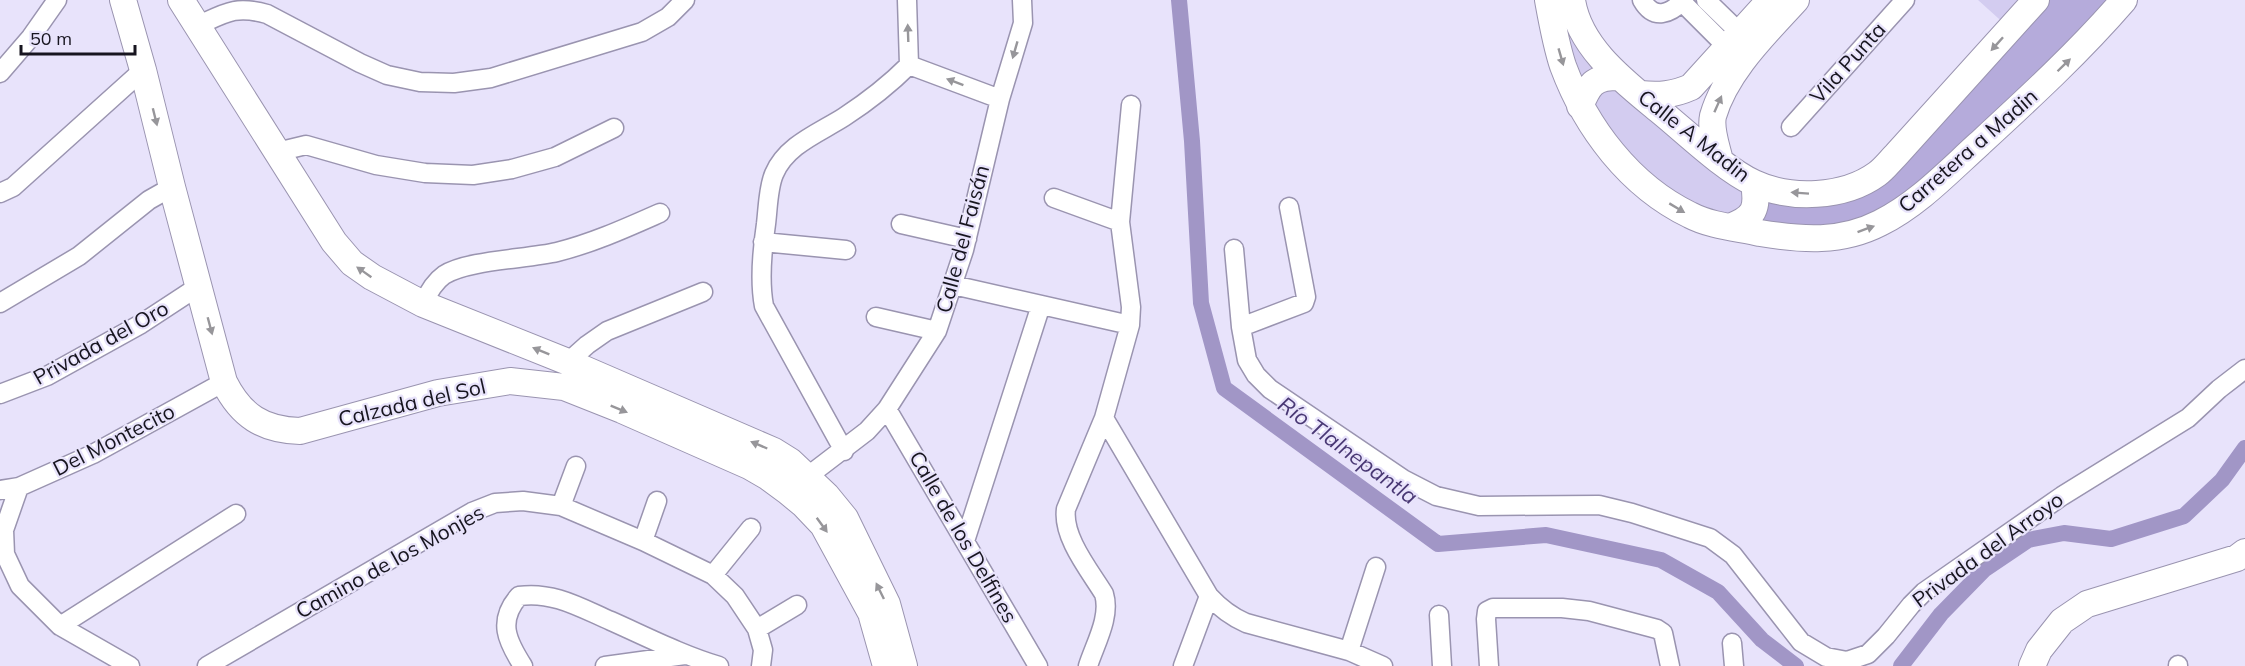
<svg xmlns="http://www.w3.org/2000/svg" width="2245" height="666" font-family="Mulish,sans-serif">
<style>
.green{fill:#d3ccf0}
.forest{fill:#b5abdb}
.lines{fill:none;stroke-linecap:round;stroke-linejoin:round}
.canal{stroke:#a196c6;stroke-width:16}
.street-casing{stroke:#9a94b0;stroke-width:21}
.secondary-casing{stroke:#9a94b0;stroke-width:28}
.street{stroke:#fff;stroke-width:18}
.secondary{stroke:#fff;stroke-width:26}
.oneway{fill:#97969a}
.labels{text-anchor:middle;stroke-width:4.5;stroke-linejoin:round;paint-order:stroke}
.street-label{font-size:21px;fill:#17151f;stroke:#e8e3fb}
.water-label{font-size:22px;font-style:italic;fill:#493874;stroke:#e8e3fb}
</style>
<rect width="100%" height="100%" fill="#e8e3fb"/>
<!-- green -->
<path class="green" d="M 1572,0 L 1592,46 L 1754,183 L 1730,227 L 1623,165 L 1554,30 Z
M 1978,0 L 2032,0 L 2008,27 Z"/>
<!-- forest -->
<path class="forest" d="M 2036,0 L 2124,0 L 1925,193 L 1851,234 L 1746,220 L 1757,201 L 1851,186 Z"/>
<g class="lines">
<!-- canal -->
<path class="canal" d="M 1179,0 L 1192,141 L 1201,303 L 1224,388 L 1438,544 L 1546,535 L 1661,560 L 1718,592 L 1762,640 L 1796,666
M 1901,666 L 1941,614 L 1985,569 L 2028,540 L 2064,533 L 2111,539 L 2184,516 L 2222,480 L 2245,448"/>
<!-- street casing -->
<g class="street-casing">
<path id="street" d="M 1642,0 C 1654,21 1670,14 1684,0
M 1706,0 L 1740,33
M 1682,2 L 1727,47
M 197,26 C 225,13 235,5 267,14 L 360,63 L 387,75 L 420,82 L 454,83 L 491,78 L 642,32 L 668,17 L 685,0
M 909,65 L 1000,99
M 0,73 L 31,37 L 57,0
M 1791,127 L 1905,0
M 277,152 L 306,145 L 376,165 L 425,173 L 473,175 L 512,169 L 555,157 L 614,128
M 0,193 L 13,187 L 143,70
M 1054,198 L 1120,222
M 901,224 L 967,239
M 763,242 L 846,250
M 1234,249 L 1241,327 L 1247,360 L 1256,375 L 1270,389 L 1403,479 L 1436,496 L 1479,506 L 1599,505 L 1632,513 L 1710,538 L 1733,555 L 1801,642 L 1826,657 L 1847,661 L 1868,654 L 1886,636 L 1911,605 L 1924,592 L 2062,496 L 2188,418 L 2219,389 L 2245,369
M 953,285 L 1130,325
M 0,303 L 79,256 L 149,200 L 172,187
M 423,304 C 428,293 434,282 444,275 C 467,260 528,259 557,252 C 593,243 626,228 660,213
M 876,317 L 937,331
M 1241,327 L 1304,303 L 1306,297 L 1289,207
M 568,362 L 587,345 L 607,331 L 703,292
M 0,394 L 47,376 L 141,324 L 199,286
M 887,409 L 1038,666
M 1104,418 L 1209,596 C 1220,608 1230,616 1246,623 L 1349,651 L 1383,666
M 844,451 L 764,306 C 759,280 762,251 766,224 C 768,208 768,188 774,174 C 786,145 819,133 844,117 C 867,102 890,84 909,65 L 907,0
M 799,483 L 867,431 L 887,409 L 937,331 L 964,250 L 1000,99 L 1023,23 L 1022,0
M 19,487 L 4,530 L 5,554 L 20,586 L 60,626 L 130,666
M 0,490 L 19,487 L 93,454 L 224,382
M 561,506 L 576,466
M 643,541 L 657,501
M 965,541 L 1041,305
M 713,575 L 751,528
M 1439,615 L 1442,666
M 60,626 L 236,514
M 757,629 L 797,605
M 1732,643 L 1734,666
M 1349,651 L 1376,567
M 207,666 L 472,512 L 495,503 L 523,501 L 561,506 L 643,541 L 713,575 L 735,596 L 757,629 L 763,650 L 761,666
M 523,666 C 507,641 497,621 519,596 C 553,591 581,608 611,621 C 647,637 682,655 719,666
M 605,666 L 685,655
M 1088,666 C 1095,644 1111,617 1104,594 C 1090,571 1062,537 1066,509 L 1104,418 L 1130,325 L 1131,307 L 1120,222 L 1131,105
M 1183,666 L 1209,596
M 1489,666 L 1486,619 L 1487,611 L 1493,608 L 1562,608 L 1589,611 L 1657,629 L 1663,633 L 1670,666
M 2178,666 L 2178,665"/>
</g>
<!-- secondary casing -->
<g class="secondary-casing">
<path id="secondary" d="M 123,0 L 143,70 L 172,187 L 224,382 C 241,416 263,430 300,431 L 438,393 L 510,381 L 564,387 L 622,410 L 749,466 L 768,477 L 787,491 L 804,505 L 823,525 L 871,613 L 886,666
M 181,0 L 334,242 L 352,263 L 372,277 L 423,304 L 568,362 L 774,451 L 790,461 L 808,478 L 827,496 L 845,518 L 887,604 L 904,666
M 1548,0 C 1552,22 1556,45 1563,66 C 1586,128 1630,186 1690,215 C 1711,226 1738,228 1760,233 C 1802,240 1841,243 1880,223 C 1918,204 1948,172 1979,144 C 2030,97 2079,52 2124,0
M 1572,0 C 1579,48 1625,82 1660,111 C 1687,133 1724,169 1754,183 C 1790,200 1844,198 1877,174 C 1884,169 1890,161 1896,155 L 2036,0
M 1640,94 C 1659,96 1673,95 1691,87 L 1770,0
M 1580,106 C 1589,85 1593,77 1618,77
M 1720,161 C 1717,147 1710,130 1713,116 C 1726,71 1766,33 1796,0
M 1730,227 C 1755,217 1758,209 1754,183
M 2032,666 L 2039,650 L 2062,621 L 2087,604 L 2237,558 L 2245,552"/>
</g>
<!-- street -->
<use href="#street" class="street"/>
<!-- secondary -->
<use href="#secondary" class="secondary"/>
</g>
<!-- one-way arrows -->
<defs><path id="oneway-solid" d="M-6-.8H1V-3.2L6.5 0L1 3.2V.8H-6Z" transform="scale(1.5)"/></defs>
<g class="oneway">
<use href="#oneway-solid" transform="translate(908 33) rotate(-92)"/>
<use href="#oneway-solid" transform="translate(1997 44) rotate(132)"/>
<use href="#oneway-solid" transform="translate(1015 50) rotate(106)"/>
<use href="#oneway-solid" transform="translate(1561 57) rotate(74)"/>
<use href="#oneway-solid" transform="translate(2064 65) rotate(-44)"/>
<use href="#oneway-solid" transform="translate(955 82) rotate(-159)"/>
<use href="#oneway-solid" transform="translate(1718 104) rotate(-66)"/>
<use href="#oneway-solid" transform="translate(155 117) rotate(76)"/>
<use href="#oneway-solid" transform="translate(1800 193) rotate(-176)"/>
<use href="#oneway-solid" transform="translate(1677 208) rotate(31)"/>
<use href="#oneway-solid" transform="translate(1866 229) rotate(-20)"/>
<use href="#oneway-solid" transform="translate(364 272) rotate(-145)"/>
<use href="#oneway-solid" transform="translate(210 326) rotate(75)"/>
<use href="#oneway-solid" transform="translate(541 351) rotate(-158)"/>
<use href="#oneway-solid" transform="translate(619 409) rotate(22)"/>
<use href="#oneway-solid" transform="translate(759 445) rotate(-157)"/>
<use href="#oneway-solid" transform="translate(822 525) rotate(54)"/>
<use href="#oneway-solid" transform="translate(880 591) rotate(-116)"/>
</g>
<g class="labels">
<!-- street labels -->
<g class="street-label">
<text transform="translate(1848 63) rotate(-48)" y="7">Vila Punta</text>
<text transform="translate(1694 136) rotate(38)" y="7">Calle A Madin</text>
<text transform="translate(1968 151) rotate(-41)" y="7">Carretera a Madin</text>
<text transform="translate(963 239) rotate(-75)" y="7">Calle del Faisán</text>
<text transform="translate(101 343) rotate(-29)" y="7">Privada del Oro</text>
<text transform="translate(412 403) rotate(-13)" y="7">Calzada del Sol</text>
<text transform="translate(114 440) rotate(-27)" y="7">Del Montecito</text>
<text transform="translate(963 537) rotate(60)" y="7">Calle de los Delfines</text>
<text transform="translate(1988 550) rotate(-36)" y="7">Privada del Arroyo</text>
<text transform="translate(390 562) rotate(-29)" y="7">Camino de los Monjes</text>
</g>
<!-- water labels -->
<g class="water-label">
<text transform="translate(1348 450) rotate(36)" y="8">Río Tlalnepantla</text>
</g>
</g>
<!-- scale -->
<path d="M21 45v9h114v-9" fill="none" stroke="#17151f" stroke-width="3"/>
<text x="30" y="45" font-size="18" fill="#17151f" stroke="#e8e3fb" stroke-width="4.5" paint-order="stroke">50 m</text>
</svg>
